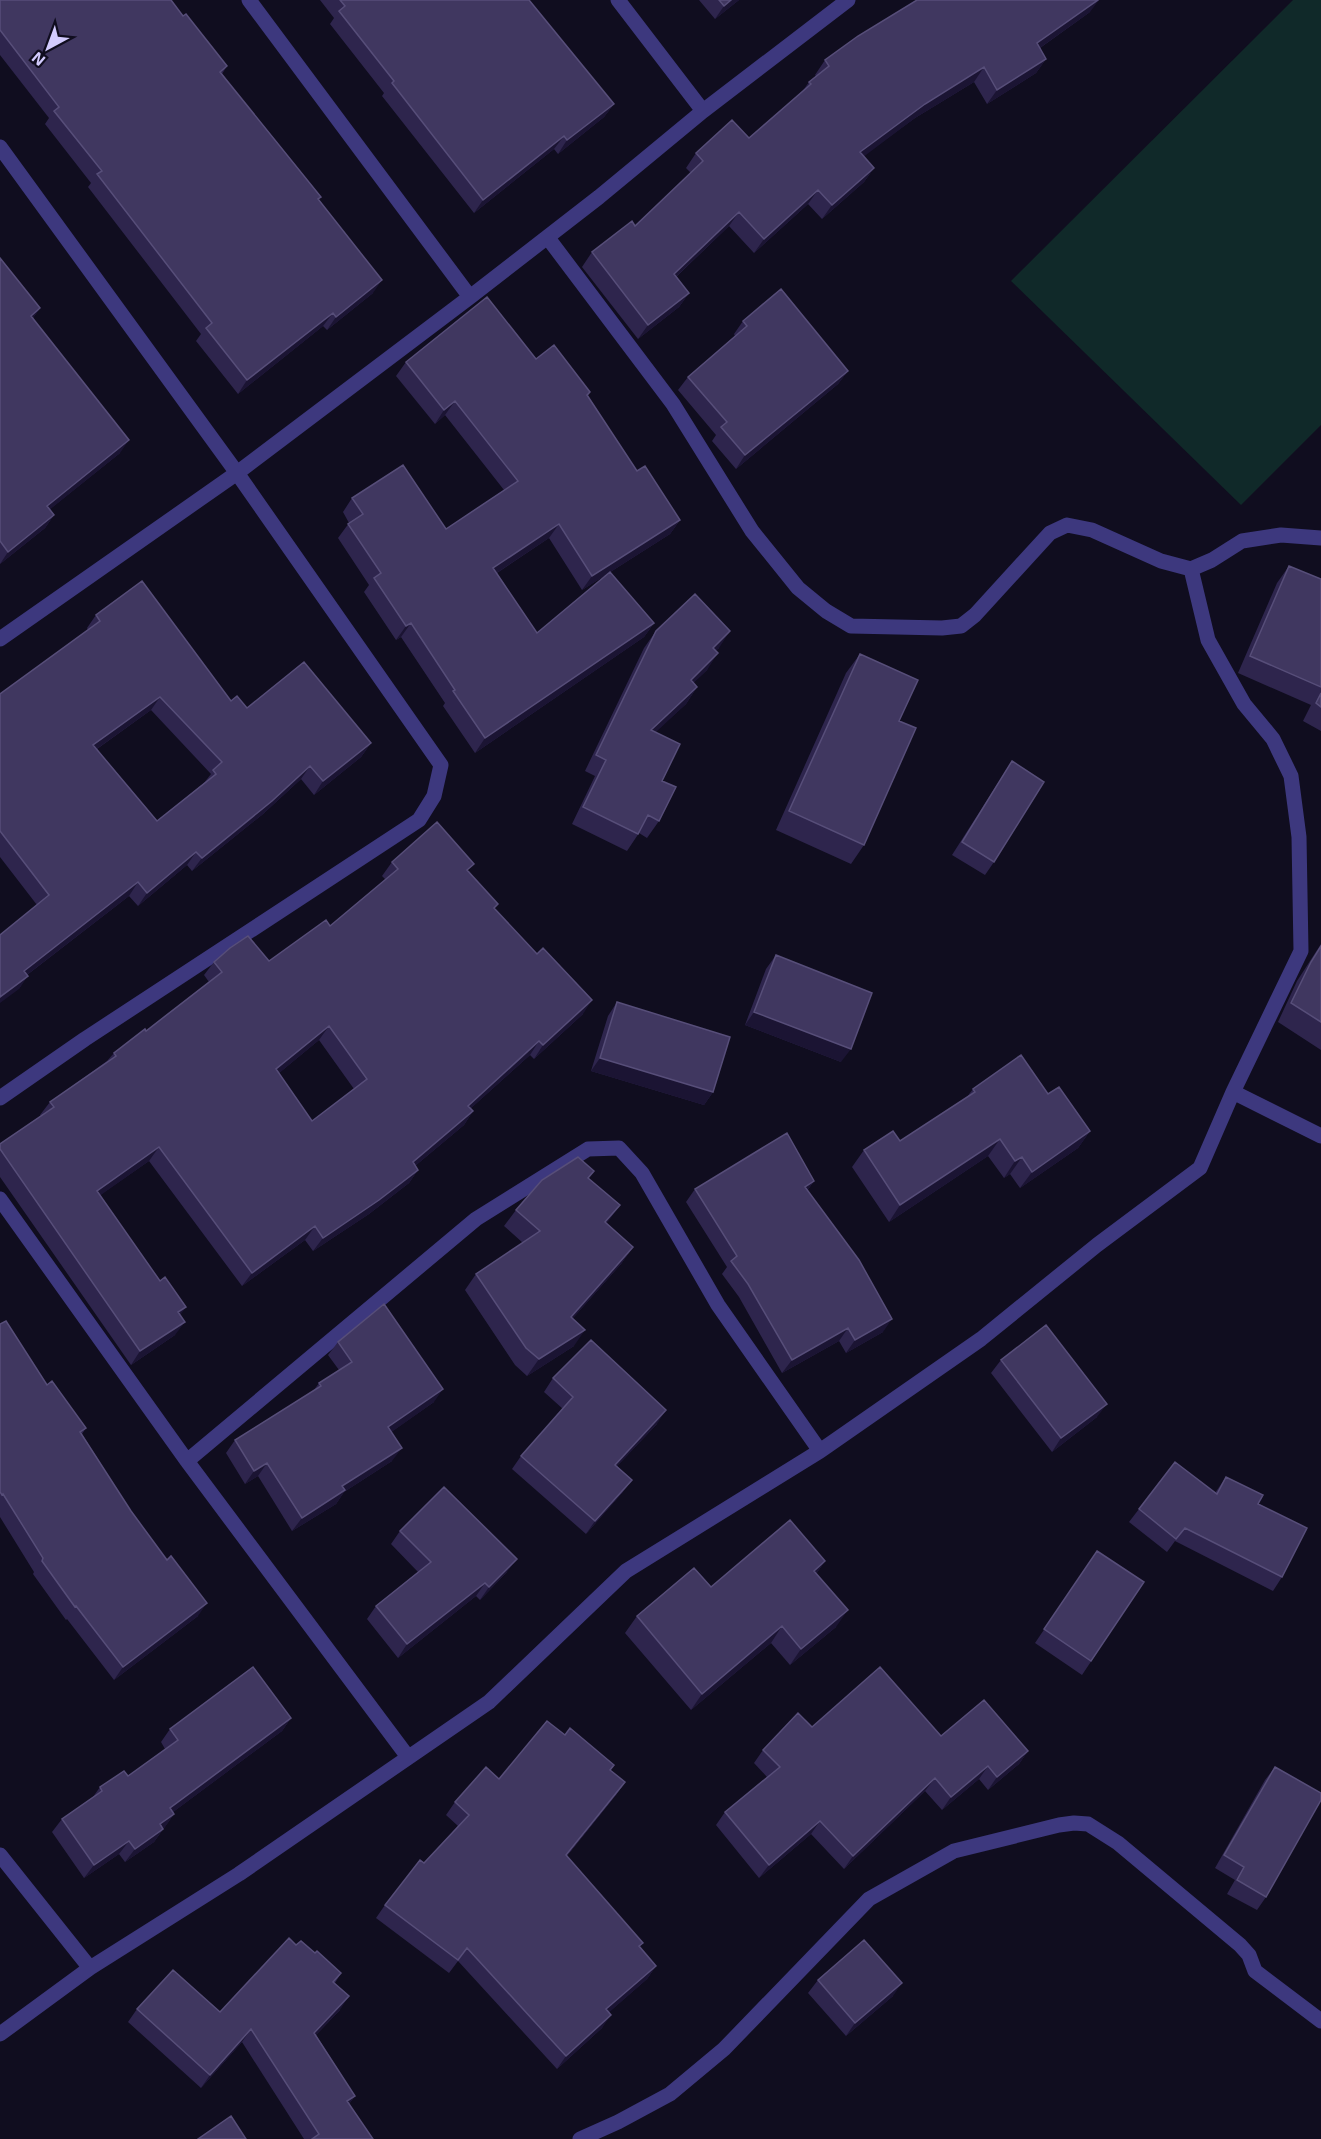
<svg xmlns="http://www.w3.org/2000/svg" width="1321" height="2139" font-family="'Exo 2',sans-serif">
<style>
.green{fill:#102929}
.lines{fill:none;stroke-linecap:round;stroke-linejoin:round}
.minor{stroke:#3d387e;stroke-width:15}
.wall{fill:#2e254d;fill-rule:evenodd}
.shaded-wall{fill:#1b1433}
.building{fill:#403760;stroke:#574e79;stroke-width:1.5;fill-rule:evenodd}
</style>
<rect width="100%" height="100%" fill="#100d1f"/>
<!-- green -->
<path class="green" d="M 1293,0 L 1321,0 L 1321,425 L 1241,505 L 1011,281 Z"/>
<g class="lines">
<!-- minor -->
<path class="minor" d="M 249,0 L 470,297
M 618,0 L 703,111
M 0,147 L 237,473 L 441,765 L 434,796 L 419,820 L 85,1039 L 0,1098
M 548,238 L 673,404 L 752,531 L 798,588 L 826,611 L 851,626 L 942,628 L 961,626 L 975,615 L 1050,533 L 1067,525 L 1092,530 L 1161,561 L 1191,569 L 1212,560 L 1242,541 L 1281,535 L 1321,538
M 0,639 L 237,473 L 470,297 L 599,197 L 703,111 L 848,0
M 1233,1092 L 1321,1136
M 0,1199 L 187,1461 L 408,1757
M 187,1461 L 476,1219 L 588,1149 L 619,1148 L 642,1173 L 718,1305 L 820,1451
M 0,1855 L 90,1968
M 0,2034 L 90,1968 L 239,1874 L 489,1702 L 626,1571 L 820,1451 L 981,1339 L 1097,1245 L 1200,1168 L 1233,1092 L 1301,951 L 1299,837 L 1291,776 L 1273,739 L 1244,704 L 1208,640 L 1191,569
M 580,2139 L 618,2122 L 670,2094 L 724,2049 L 869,1899 L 954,1851 L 1059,1825 L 1074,1823 L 1088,1824 L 1118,1843 L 1240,1945 L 1249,1955 L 1255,1971 L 1321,2021"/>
</g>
<!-- wall -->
<path class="wall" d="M 0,0 L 183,16 L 227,66 L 222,74 L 319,199 L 373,293 L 327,330 L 323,326 L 238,394 L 196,341 L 201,334 L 88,187 L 91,183 L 45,124 L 49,118 L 0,55 Z
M 320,0 L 529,0 L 614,104 L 604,117 L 558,154 L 554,149 L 474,213 L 382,96 L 384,93 L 330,24 L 334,18 Z
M 699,0 L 739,0 L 715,19 Z
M 1090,12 L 1040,48 L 1046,59 L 1036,73 L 987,104 L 974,82 L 915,118 L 863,156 L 874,168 L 864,182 L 822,219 L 808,204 L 754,253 L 729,226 L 676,277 L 689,293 L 679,307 L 638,339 L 582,267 L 592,252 L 635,226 L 691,173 L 686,168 L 696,153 L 749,138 L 802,92 L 809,82 L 816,76 L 815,75 L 825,60 Z
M 0,258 L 40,308 L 33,318 L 120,453 L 50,509 L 54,515 L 45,528 L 0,564 Z
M 743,321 L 848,371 L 838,384 L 736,469 L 712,441 L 716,435 L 678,390 L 688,377 L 735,336 L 734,334 Z
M 536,359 L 590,392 L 588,396 L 637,471 L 680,520 L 670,534 L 582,590 L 549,538 L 497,573 L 537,633 L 654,623 L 644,637 L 475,753 L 443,706 L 445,703 L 401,637 L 396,640 L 364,592 L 369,585 L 338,538 L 349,523 L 343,512 L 352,498 L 446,529 L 504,490 L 445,415 L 435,424 L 396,376 L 406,362 Z
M 1289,566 L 1321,579 L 1321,731 L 1303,721 L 1311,705 L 1238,673 L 1277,583 Z
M 96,615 L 231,701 L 247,708 L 371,743 L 361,757 L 314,795 L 301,779 L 263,814 L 192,871 L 187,865 L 138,906 L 129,896 L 27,975 L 19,989 L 37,905 L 0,857 L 0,694 L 88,630 L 87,628 ZM 151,710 L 211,774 L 204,783 L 157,821 L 97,749 Z
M 656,631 L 719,648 L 715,651 L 707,670 L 693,683 L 697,687 L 686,704 L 655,732 L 662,781 L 659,821 L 647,838 L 639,833 L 627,851 L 572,824 L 595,776 L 585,771 L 644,648 Z
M 860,654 L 899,721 L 864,845 L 851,864 L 776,830 L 846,673 Z
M 1012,761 L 994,862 L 985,875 L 952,855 Z
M 392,862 L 469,871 L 495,909 L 583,1014 L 534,1059 L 530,1055 L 471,1108 L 473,1111 L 464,1125 L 415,1166 L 418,1170 L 409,1183 L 369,1214 L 313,1251 L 305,1240 L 242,1286 L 149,1161 L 100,1195 L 180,1315 L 175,1335 L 131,1365 L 0,1177 L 0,1144 L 41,1116 L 40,1115 L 50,1102 L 107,1061 L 114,1053 L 146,1031 L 209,982 L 204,975 L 214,962 L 269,961 L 330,926 L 386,880 L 382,876 ZM 319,1040 L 354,1089 L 312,1121 L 279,1073 Z
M 1321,944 L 1321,1050 L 1278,1022 L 1297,981 Z
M 776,955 L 841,1062 L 745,1025 L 766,969 Z
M 617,1002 L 713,1092 L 704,1105 L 591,1071 L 608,1016 Z
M 973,1089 L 1048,1094 L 1090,1131 L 1078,1148 L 1020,1188 L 1010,1174 L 1004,1178 L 988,1156 L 889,1222 L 852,1167 L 864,1150 L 900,1141 L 967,1097 Z
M 588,1178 L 607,1224 L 633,1247 L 621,1264 L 573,1318 L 574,1346 L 527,1376 L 515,1365 L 465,1290 L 476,1274 L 523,1243 L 504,1226 L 516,1210 Z
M 814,1181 L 807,1191 L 883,1332 L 846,1353 L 839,1341 L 782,1373 L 739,1297 L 722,1274 L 727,1267 L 686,1202 L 695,1189 Z
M 0,1324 L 47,1385 L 86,1428 L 82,1434 L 198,1616 L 114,1680 L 67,1619 L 66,1620 L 33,1574 L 34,1572 L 0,1517 Z
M 338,1342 L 434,1402 L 391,1432 L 392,1461 L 344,1492 L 336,1504 L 292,1531 L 258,1476 L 245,1484 L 226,1453 L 235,1440 L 314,1390 L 319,1383 L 339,1370 L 328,1355 Z
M 1001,1360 L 1097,1417 L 1052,1452 L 991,1373 Z
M 553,1378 L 657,1424 L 617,1466 L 632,1480 L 622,1493 L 586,1534 L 512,1469 L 521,1456 L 563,1409 L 544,1392 Z
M 1226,1477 L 1258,1504 L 1282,1577 L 1273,1591 L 1175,1541 L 1167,1552 L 1129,1522 L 1139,1509 L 1215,1493 Z
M 400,1531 L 507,1572 L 480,1600 L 476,1596 L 398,1658 L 367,1619 L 376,1606 L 418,1572 L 391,1544 Z
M 1097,1551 L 1144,1582 L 1082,1675 L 1035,1643 Z
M 825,1561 L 816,1574 L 836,1627 L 790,1665 L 771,1643 L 691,1710 L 625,1633 L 637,1616 L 711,1587 Z
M 291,1718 L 282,1731 L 173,1812 L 174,1814 L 154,1842 L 125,1862 L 119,1854 L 84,1878 L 52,1832 L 62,1819 L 93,1797 L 100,1787 L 128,1776 L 165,1749 L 161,1742 L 170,1729 Z
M 812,1727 L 941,1736 L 1028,1751 L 1019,1764 L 988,1790 L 979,1779 L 942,1810 L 925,1791 L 844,1869 L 811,1834 L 759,1878 L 716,1825 L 725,1812 L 767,1777 L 754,1763 L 763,1750 Z
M 1275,1767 L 1266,1897 L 1257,1910 L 1227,1894 L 1235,1880 L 1215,1868 L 1265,1780 Z
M 610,1770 L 625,1782 L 616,1795 L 567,1856 L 643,1943 L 640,1947 L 656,1966 L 647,1979 L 609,2012 L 602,2028 L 557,2069 L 458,1961 L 449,1973 L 376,1918 L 385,1905 L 458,1826 L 446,1815 L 455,1802 L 499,1779 Z
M 315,1953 L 341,1973 L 335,1983 L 340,2010 L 316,2035 L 355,2096 L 349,2104 L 373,2139 L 304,2139 L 242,2042 L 201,2088 L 128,2022 L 137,2009 L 220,2012 Z
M 818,1980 L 893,1996 L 846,2036 L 808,1993 Z"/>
<!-- shaded-wall -->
<path class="shaded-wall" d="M 731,0 L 739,0 L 715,19 L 724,6 Z
M 1098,0 L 1099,0 L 1090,12 L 1027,57 L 1037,43 Z
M 1046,59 L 1036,73 L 987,104 L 997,90 Z
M 984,67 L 974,82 L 915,118 L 850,167 L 860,152 L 925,104 Z
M 614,104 L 604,117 L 558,154 L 567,140 Z
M 564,136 L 554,149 L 474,213 L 483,200 Z
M 874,168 L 864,182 L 822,219 L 832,205 Z
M 818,190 L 808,204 L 754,253 L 764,239 Z
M 739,212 L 729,226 L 664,288 L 674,274 Z
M 382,280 L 373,293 L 327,330 L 336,317 Z
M 689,293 L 679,307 L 638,339 L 648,325 Z
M 40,308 L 31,321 L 31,316 Z
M 333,313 L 323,326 L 238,394 L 247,380 Z
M 848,371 L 838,384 L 736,469 L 745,455 Z
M 455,401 L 445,415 L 435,424 L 444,410 Z
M 129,440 L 120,453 L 38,519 L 47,506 Z
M 54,515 L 45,528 L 0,564 L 8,552 Z
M 680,520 L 670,534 L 582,590 L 592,576 Z
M 559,524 L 549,538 L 483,582 L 493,568 Z
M 411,623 L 401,637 L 396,640 L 406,626 Z
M 654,623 L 644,637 L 475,753 L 485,738 Z
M 730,631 L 719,648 L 701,664 L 713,648 Z
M 718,653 L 707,670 L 679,697 L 691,680 Z
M 697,687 L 686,704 L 640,747 L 651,730 Z
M 160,697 L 151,710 L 84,758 L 93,745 Z
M 371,743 L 361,757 L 314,795 L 323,781 Z
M 310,766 L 301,779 L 263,814 L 192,871 L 202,858 Z
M 196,852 L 187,865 L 138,906 L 147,893 Z
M 138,882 L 129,896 L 15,984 L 24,971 Z
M 28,976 L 19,989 L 0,1003 L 0,997 Z
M 592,1000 L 583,1014 L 534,1059 L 543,1045 Z
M 754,1012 L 851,1049 L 841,1062 L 745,1025 Z
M 329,1026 L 319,1040 L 267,1083 L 276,1069 Z
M 539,1041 L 530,1055 L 459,1119 L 468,1106 Z
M 600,1058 L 713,1092 L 704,1105 L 591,1071 Z
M 473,1111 L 464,1125 L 403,1176 L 413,1162 Z
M 1090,1131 L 1078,1148 L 1020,1188 L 1032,1172 Z
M 1000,1139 L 988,1156 L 889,1222 L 900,1205 Z
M 159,1147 L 149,1161 L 88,1204 L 97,1191 Z
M 1022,1157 L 1010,1174 L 1004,1178 L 1015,1161 Z
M 418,1170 L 409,1183 L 369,1214 L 313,1251 L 323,1238 Z
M 814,1181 L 805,1194 L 805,1187 Z
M 620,1205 L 608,1222 L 593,1239 L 605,1222 Z
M 315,1226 L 305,1240 L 242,1286 L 252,1273 Z
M 633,1247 L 621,1264 L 560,1333 L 571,1317 Z
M 186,1307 L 176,1321 L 178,1312 Z
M 892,1319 L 883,1332 L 846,1353 L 855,1340 Z
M 185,1322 L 175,1335 L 131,1365 L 140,1351 Z
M 848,1328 L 839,1341 L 782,1373 L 792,1360 Z
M 585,1330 L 574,1346 L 527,1376 L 539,1359 Z
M 443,1389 L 434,1402 L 379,1441 L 388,1427 Z
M 1107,1404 L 1097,1417 L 1052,1452 L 1061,1438 Z
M 666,1410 L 657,1424 L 606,1478 L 615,1465 Z
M 402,1448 L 392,1461 L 344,1492 L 336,1504 L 292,1531 L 302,1518 L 342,1486 Z
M 267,1463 L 258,1476 L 245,1484 L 254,1471 Z
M 632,1480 L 622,1493 L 586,1534 L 595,1521 Z
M 517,1559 L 507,1572 L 480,1600 L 489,1587 Z
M 825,1561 L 814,1577 L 814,1571 Z
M 485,1583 L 476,1596 L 398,1658 L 407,1644 Z
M 207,1603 L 198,1616 L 114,1680 L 123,1667 Z
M 848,1610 L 836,1627 L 790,1665 L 801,1649 Z
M 782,1626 L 771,1643 L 691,1710 L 702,1694 Z
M 291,1718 L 282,1731 L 161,1821 L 170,1808 Z
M 1028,1751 L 1019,1764 L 988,1790 L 997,1777 Z
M 988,1766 L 979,1779 L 942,1810 L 951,1797 Z
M 935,1778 L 925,1791 L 844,1869 L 853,1856 Z
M 625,1782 L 616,1795 L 557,1868 L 566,1855 Z
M 174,1814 L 165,1827 L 160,1831 L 163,1829 L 154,1842 L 125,1862 L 135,1849 L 160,1824 Z
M 820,1821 L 811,1834 L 759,1878 L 769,1865 Z
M 129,1841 L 119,1854 L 84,1878 L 94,1865 Z
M 656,1966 L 647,1979 L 597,2023 L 606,2009 Z
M 902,1983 L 893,1996 L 846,2036 L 855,2023 Z
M 349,1996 L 340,2010 L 305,2046 L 314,2033 Z
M 611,2015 L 602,2028 L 557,2069 L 566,2056 Z
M 251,2029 L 242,2042 L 201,2088 L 210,2075 Z
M 355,2096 L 345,2109 L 347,2101 Z"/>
<!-- building -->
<path class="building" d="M 0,0 L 171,0 L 183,16 L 186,14 L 227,66 L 220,72 L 321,197 L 318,199 L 382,280 L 336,317 L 333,313 L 247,380 L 206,328 L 212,323 L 97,174 L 102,171 L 54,111 L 59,107 L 0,30 Z
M 340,0 L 529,0 L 614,104 L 567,140 L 564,136 L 483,200 L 392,83 L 394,81 L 339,11 L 345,6 Z
M 719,0 L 731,0 L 724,6 Z
M 917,0 L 1098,0 L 1037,43 L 1046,59 L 997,90 L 984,67 L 925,104 L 860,152 L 874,168 L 832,205 L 818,190 L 764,239 L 739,212 L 674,274 L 689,293 L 648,325 L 592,252 L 632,221 L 635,226 L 703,161 L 696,153 L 732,120 L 749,138 L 811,84 L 809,82 L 829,66 L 825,60 L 858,36 Z
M 0,258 L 40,308 L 31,316 L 129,440 L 47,506 L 54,515 L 8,552 L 0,541 Z
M 781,289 L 848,371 L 745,455 L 721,427 L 727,422 L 688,377 L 747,326 L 743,321 Z
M 487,297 L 536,359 L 554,345 L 590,392 L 587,395 L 637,471 L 645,466 L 680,520 L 592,576 L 559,524 L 493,568 L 537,633 L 610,572 L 654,623 L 485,738 L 453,691 L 455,690 L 411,623 L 406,626 L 374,578 L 381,573 L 348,524 L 363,514 L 352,498 L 403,465 L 446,529 L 518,481 L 455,401 L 444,410 L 406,362 Z
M 1289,566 L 1321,579 L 1321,687 L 1250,656 Z
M 142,581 L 231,701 L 237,696 L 247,708 L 304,662 L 371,743 L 323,781 L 310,766 L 272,801 L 202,858 L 196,852 L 147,893 L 138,882 L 24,971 L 28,976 L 0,997 L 0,935 L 49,895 L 0,831 L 0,694 L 100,621 L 96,615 ZM 160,697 L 222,762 L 213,770 L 216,774 L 157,821 L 93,745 Z
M 695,594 L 730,631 L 713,648 L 718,653 L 691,680 L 697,687 L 651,730 L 680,744 L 662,781 L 676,787 L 659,821 L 648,815 L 638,834 L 583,807 L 606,760 L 596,755 L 656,631 Z
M 860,654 L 918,680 L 899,721 L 916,728 L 864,845 L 789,811 Z
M 1321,693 L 1321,707 L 1316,703 Z
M 1012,761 L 1044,782 L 994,862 L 962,842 Z
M 437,822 L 474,864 L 467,870 L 498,904 L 494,908 L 537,954 L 543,948 L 592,1000 L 543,1045 L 539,1041 L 468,1106 L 473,1111 L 413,1162 L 418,1170 L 379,1200 L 323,1238 L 315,1226 L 252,1273 L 159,1147 L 97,1191 L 160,1281 L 165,1277 L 186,1307 L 178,1312 L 185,1322 L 140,1351 L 0,1149 L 0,1144 L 54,1107 L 50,1102 L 116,1056 L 114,1053 L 145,1029 L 146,1031 L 222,972 L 214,962 L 230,948 L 248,936 L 269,961 L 326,920 L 330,926 L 398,869 L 392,862 ZM 329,1026 L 367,1079 L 312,1121 L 276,1069 Z
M 1321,946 L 1321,1022 L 1291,1003 L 1311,962 Z
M 776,955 L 872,993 L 851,1049 L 754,1012 Z
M 617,1002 L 730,1037 L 713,1092 L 600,1058 Z
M 1021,1055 L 1048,1094 L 1059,1087 L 1090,1131 L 1032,1172 L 1022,1157 L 1015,1161 L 1000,1139 L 900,1205 L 864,1150 L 893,1131 L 900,1141 L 975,1092 L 973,1089 Z
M 787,1133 L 814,1181 L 805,1187 L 859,1260 L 892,1319 L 855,1340 L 848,1328 L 792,1360 L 748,1284 L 731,1261 L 737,1256 L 695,1189 Z
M 578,1157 L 594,1171 L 588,1178 L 620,1205 L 605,1222 L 633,1247 L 571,1317 L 585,1330 L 539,1359 L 526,1348 L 476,1274 L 540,1231 L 516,1210 L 542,1180 Z
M 384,1304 L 443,1389 L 388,1427 L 402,1448 L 342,1486 L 345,1490 L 302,1518 L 267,1463 L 254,1471 L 235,1440 L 321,1386 L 319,1383 L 352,1362 L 338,1342 Z
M 6,1321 L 47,1385 L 52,1381 L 86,1428 L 80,1432 L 131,1511 L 167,1560 L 171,1556 L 207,1603 L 123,1667 L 76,1606 L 75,1607 L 42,1561 L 43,1558 L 3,1494 L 2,1495 L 0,1492 L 0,1324 Z
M 1046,1325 L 1107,1404 L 1061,1438 L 1001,1360 Z
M 591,1340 L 666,1410 L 615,1465 L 632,1480 L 595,1521 L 521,1456 L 573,1397 L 553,1378 Z
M 1175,1462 L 1217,1494 L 1226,1477 L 1263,1495 L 1258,1504 L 1307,1528 L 1282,1577 L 1185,1528 L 1176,1539 L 1139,1509 Z
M 444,1487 L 517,1559 L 489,1587 L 485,1583 L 407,1644 L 376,1606 L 431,1562 L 400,1531 Z
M 790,1520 L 825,1561 L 814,1571 L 848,1610 L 801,1649 L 782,1626 L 702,1694 L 637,1616 L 694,1568 L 711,1587 Z
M 1097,1551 L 1144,1582 L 1091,1661 L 1044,1629 Z
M 253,1667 L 291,1718 L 170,1808 L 174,1814 L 160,1824 L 163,1829 L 135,1849 L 129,1841 L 94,1865 L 62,1819 L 102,1791 L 100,1787 L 124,1771 L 128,1776 L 178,1740 L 170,1729 Z
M 880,1667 L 941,1736 L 984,1700 L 1028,1751 L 997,1777 L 988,1766 L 951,1797 L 935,1778 L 853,1856 L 820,1821 L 769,1865 L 725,1812 L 780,1767 L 763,1750 L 798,1713 L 812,1727 Z
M 547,1721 L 565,1735 L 570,1728 L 614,1765 L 610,1770 L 625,1782 L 566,1855 L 643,1943 L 639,1946 L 656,1966 L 606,2009 L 611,2015 L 566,2056 L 467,1948 L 458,1960 L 385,1905 L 420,1860 L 424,1863 L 469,1815 L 455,1802 L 486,1767 L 499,1779 Z
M 1275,1767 L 1321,1793 L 1321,1800 L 1266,1897 L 1237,1880 L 1244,1867 L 1224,1855 Z
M 289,1938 L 296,1945 L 301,1941 L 315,1953 L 317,1951 L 341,1973 L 333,1982 L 349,1996 L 314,2033 L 355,2096 L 347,2101 L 373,2139 L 312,2139 L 319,2134 L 251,2029 L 210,2075 L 137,2009 L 173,1970 L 220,2012 Z
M 864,1940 L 902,1983 L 855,2023 L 818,1980 Z
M 231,2116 L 246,2139 L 198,2139 Z"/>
<!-- north arrow -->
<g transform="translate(48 48) rotate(221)" stroke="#100d1f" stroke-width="4.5" paint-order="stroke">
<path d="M0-4.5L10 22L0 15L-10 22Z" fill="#d3cbfe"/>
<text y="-9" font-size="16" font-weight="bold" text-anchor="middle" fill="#d3cbfe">N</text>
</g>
</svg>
